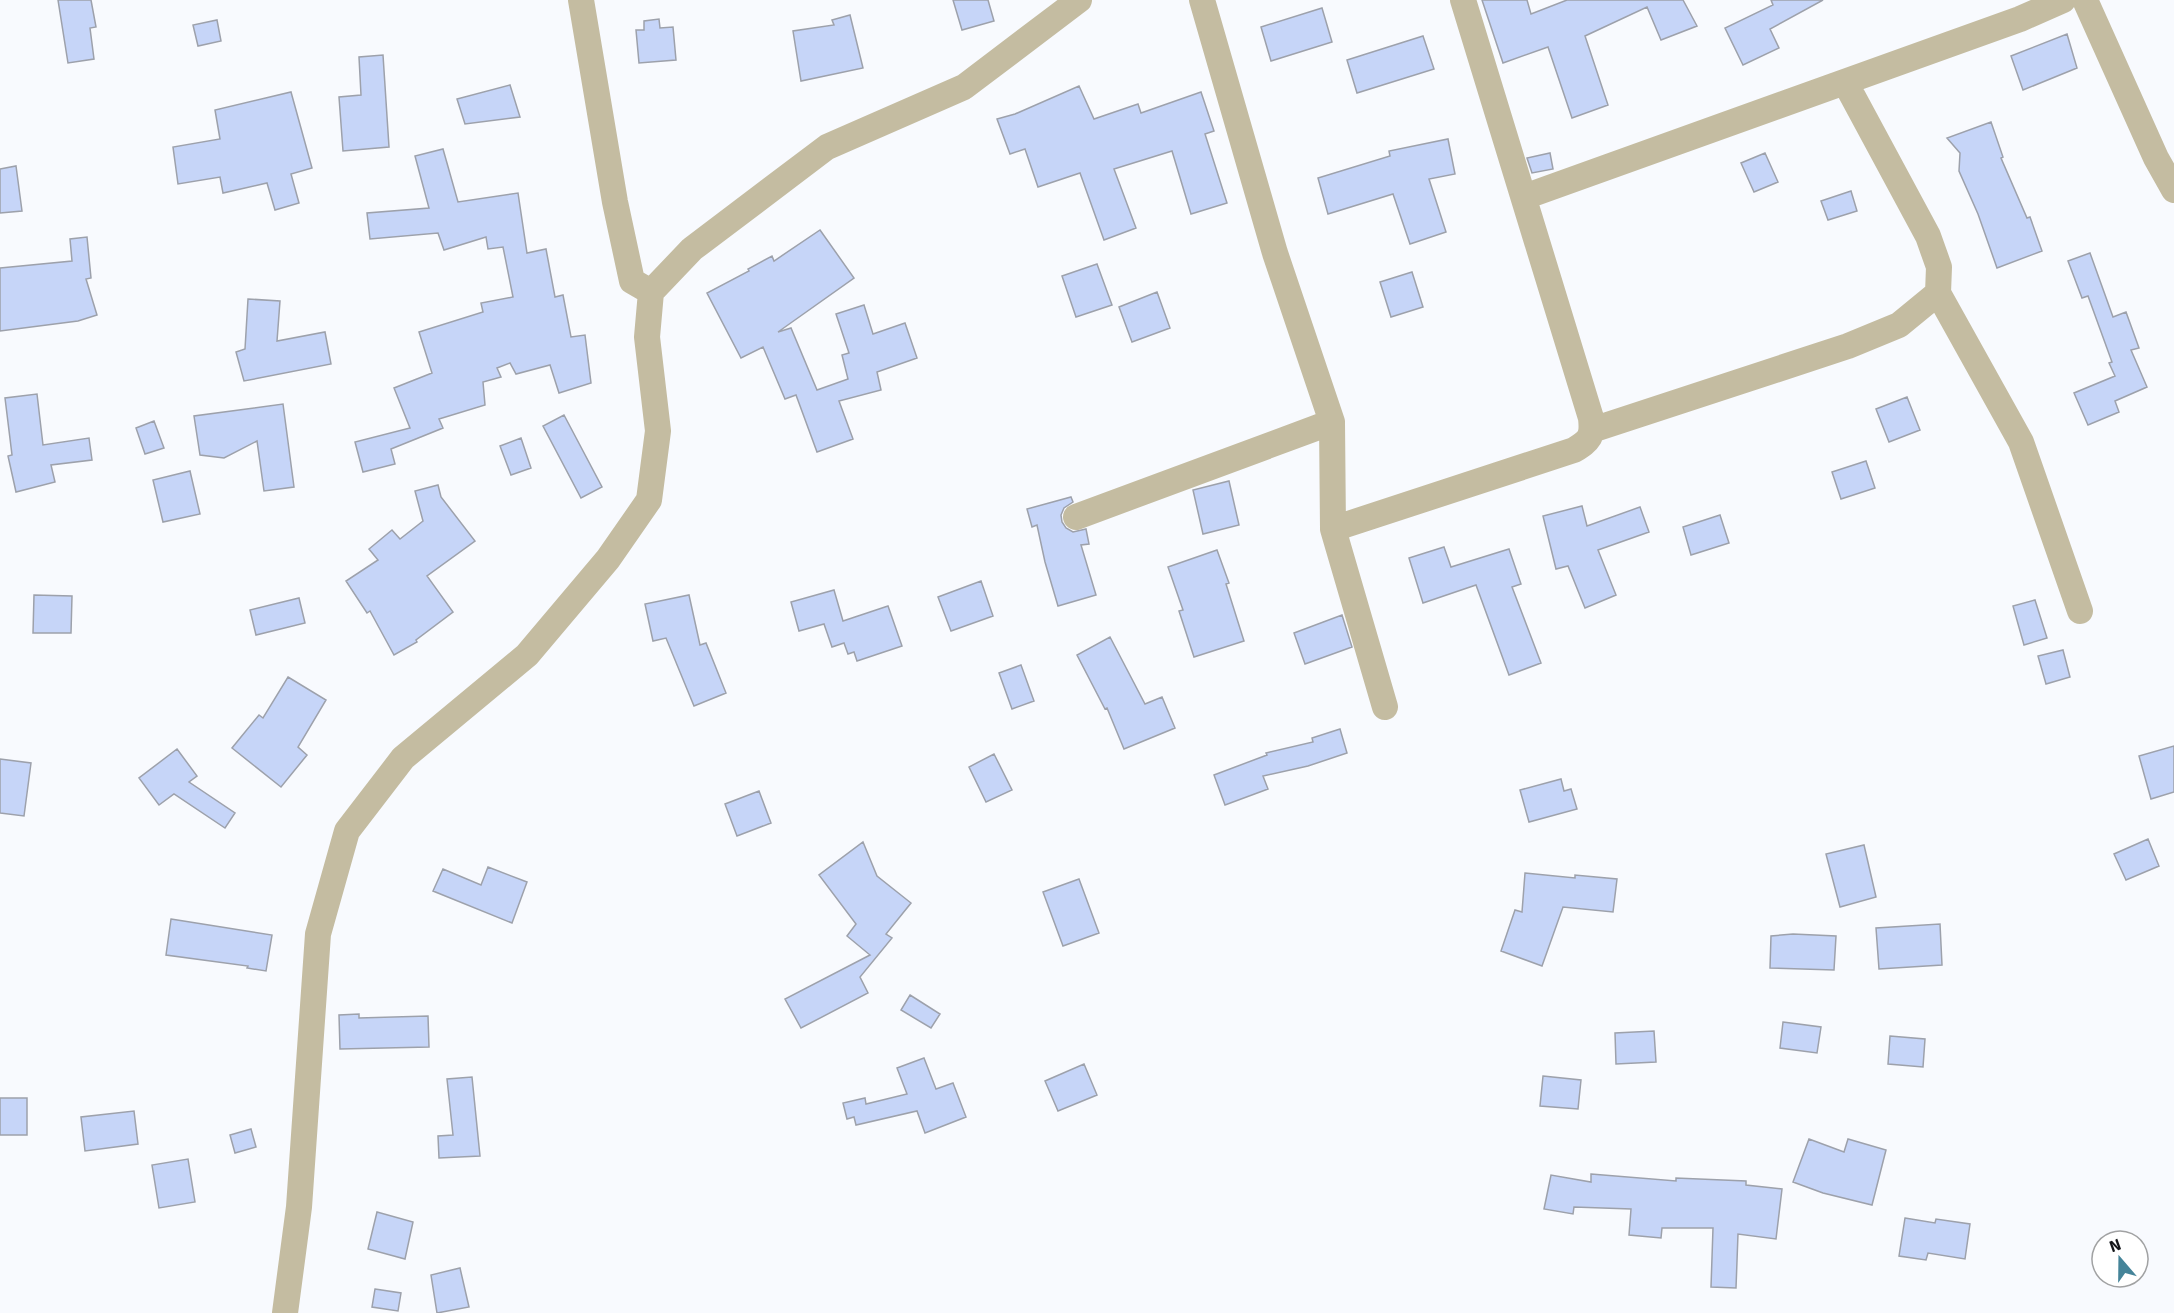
<svg xmlns="http://www.w3.org/2000/svg" width="2174" height="1313" font-family="Signika,sans-serif">
<style>
.building{fill:#c6d5f8;stroke:#9da1ab;stroke-width:1.5}
.lines{fill:none;stroke-linecap:round;stroke-linejoin:round}
.minor{stroke:#c4bca1;stroke-width:26}
</style>
<rect width="100%" height="100%" fill="#f8fafe"/>
<!-- building -->
<path class="building" d="M 58,0 L 91,0 L 96,27 L 90,28 L 94,59 L 68,63 Z
M 953,0 L 988,0 L 994,21 L 962,30 Z
M 1482,0 L 1527,0 L 1531,14 L 1567,0 L 1683,0 L 1697,26 L 1661,40 L 1647,7 L 1585,36 L 1608,105 L 1572,118 L 1548,47 L 1503,63 Z
M 1771,0 L 1823,0 L 1770,29 L 1779,48 L 1743,65 L 1725,28 L 1773,5 Z
M 1322,8 L 1332,42 L 1271,61 L 1261,27 Z
M 850,15 L 863,68 L 801,81 L 793,31 L 834,25 L 832,20 Z
M 659,19 L 660,28 L 673,27 L 676,60 L 639,63 L 636,30 L 644,30 L 644,21 Z
M 217,20 L 221,41 L 198,46 L 193,25 Z
M 2067,34 L 2077,68 L 2023,90 L 2011,56 Z
M 1423,36 L 1434,69 L 1357,93 L 1347,60 Z
M 383,55 L 389,147 L 343,151 L 339,97 L 361,95 L 359,57 Z
M 510,85 L 520,117 L 465,124 L 457,99 Z
M 1079,86 L 1094,119 L 1138,104 L 1141,113 L 1201,92 L 1214,131 L 1205,134 L 1227,203 L 1191,214 L 1172,151 L 1114,169 L 1136,228 L 1104,240 L 1080,173 L 1038,187 L 1025,149 L 1010,154 L 997,119 L 1015,114 Z
M 291,92 L 312,168 L 291,174 L 299,203 L 275,210 L 267,183 L 223,193 L 220,177 L 178,184 L 173,147 L 220,139 L 215,110 Z
M 1991,122 L 2003,157 L 2001,158 L 2027,218 L 2030,217 L 2042,251 L 1997,268 L 1978,214 L 1959,171 L 1960,153 L 1947,138 Z
M 1448,139 L 1455,174 L 1429,179 L 1446,232 L 1410,244 L 1393,194 L 1328,214 L 1318,178 L 1390,156 L 1389,151 Z
M 443,149 L 458,202 L 518,193 L 527,253 L 546,249 L 555,297 L 563,295 L 571,337 L 585,335 L 591,383 L 559,393 L 550,365 L 516,374 L 510,363 L 497,368 L 501,377 L 483,382 L 485,405 L 439,419 L 443,428 L 391,449 L 395,464 L 363,472 L 355,442 L 410,428 L 394,388 L 432,373 L 419,332 L 483,312 L 481,303 L 513,297 L 503,247 L 488,249 L 486,237 L 444,250 L 438,233 L 370,239 L 367,213 L 429,208 L 415,156 Z
M 1550,153 L 1553,169 L 1532,173 L 1527,158 Z
M 1765,153 L 1778,182 L 1754,192 L 1741,163 Z
M 16,166 L 22,211 L 0,213 L 0,169 Z
M 1851,191 L 1857,211 L 1828,220 L 1821,201 Z
M 820,230 L 854,278 L 778,332 L 791,328 L 817,390 L 848,379 L 842,355 L 849,353 L 836,314 L 864,305 L 873,334 L 905,323 L 917,358 L 877,372 L 881,390 L 839,401 L 853,439 L 817,452 L 796,395 L 785,399 L 763,347 L 741,358 L 707,293 L 749,271 L 748,269 L 772,256 L 774,261 Z
M 87,237 L 91,278 L 86,279 L 97,315 L 78,321 L 0,331 L 0,268 L 72,261 L 70,239 Z
M 2090,253 L 2113,317 L 2126,312 L 2139,348 L 2131,350 L 2147,387 L 2115,401 L 2119,412 L 2088,425 L 2074,393 L 2115,376 L 2109,363 L 2112,362 L 2088,296 L 2082,298 L 2068,261 Z
M 1097,264 L 1112,305 L 1076,317 L 1062,276 Z
M 1412,272 L 1423,307 L 1391,317 L 1380,282 Z
M 1157,292 L 1170,328 L 1132,342 L 1119,307 Z
M 248,299 L 280,301 L 277,341 L 325,332 L 331,364 L 244,381 L 236,352 L 245,349 Z
M 37,394 L 43,445 L 89,438 L 92,460 L 51,465 L 55,482 L 16,492 L 8,456 L 12,455 L 5,398 Z
M 1907,397 L 1920,430 L 1889,442 L 1876,409 Z
M 283,404 L 294,487 L 264,491 L 257,441 L 224,458 L 200,455 L 194,416 Z
M 564,415 L 602,487 L 581,498 L 543,426 Z
M 154,421 L 164,448 L 145,454 L 136,428 Z
M 521,438 L 531,468 L 511,475 L 500,446 Z
M 1866,461 L 1875,488 L 1841,499 L 1832,472 Z
M 190,471 L 200,514 L 163,522 L 153,480 Z
M 1229,481 L 1239,525 L 1203,534 L 1193,490 Z
M 438,485 L 441,497 L 475,541 L 427,576 L 453,612 L 416,640 L 417,642 L 394,655 L 370,611 L 367,613 L 346,581 L 378,560 L 369,549 L 392,530 L 400,539 L 423,521 L 415,491 Z
M 1071,497 L 1073,502 L 1064,508 L 1061,515 L 1062,522 L 1066,528 L 1073,532 L 1086,529 L 1089,544 L 1081,545 L 1096,595 L 1058,606 L 1045,562 L 1037,525 L 1032,527 L 1027,509 Z
M 1582,506 L 1587,526 L 1640,507 L 1649,532 L 1598,550 L 1616,595 L 1585,608 L 1568,566 L 1556,569 L 1543,516 Z
M 1720,515 L 1729,543 L 1691,555 L 1683,527 Z
M 1444,547 L 1451,567 L 1509,549 L 1521,584 L 1512,587 L 1541,663 L 1509,675 L 1476,585 L 1423,603 L 1409,558 Z
M 1217,550 L 1229,583 L 1226,584 L 1244,641 L 1194,657 L 1179,611 L 1183,610 L 1168,567 Z
M 981,581 L 993,616 L 951,631 L 938,597 Z
M 834,590 L 843,621 L 888,606 L 902,646 L 857,661 L 854,652 L 848,654 L 844,643 L 832,647 L 824,624 L 799,631 L 791,602 Z
M 34,595 L 72,596 L 71,633 L 33,633 Z
M 689,595 L 700,645 L 706,643 L 726,693 L 694,706 L 666,638 L 653,641 L 645,604 Z
M 299,598 L 305,623 L 256,635 L 250,610 Z
M 2035,600 L 2047,638 L 2024,645 L 2013,606 Z
M 1342,615 L 1352,647 L 1305,664 L 1294,633 Z
M 1110,637 L 1145,704 L 1162,697 L 1175,728 L 1124,749 L 1107,708 L 1105,709 L 1077,655 Z
M 2063,650 L 2070,677 L 2046,684 L 2038,656 Z
M 1021,665 L 1034,701 L 1012,709 L 999,673 Z
M 288,677 L 326,700 L 298,747 L 307,755 L 281,787 L 232,748 L 259,715 L 263,718 Z
M 1340,729 L 1347,753 L 1308,766 L 1263,776 L 1268,789 L 1225,805 L 1214,775 L 1267,755 L 1266,753 L 1313,742 L 1312,738 Z
M 2174,746 L 2174,792 L 2151,799 L 2139,756 Z
M 177,749 L 197,776 L 189,782 L 235,813 L 225,828 L 174,794 L 159,805 L 139,778 Z
M 994,754 L 1012,790 L 986,802 L 969,767 Z
M 0,759 L 31,763 L 24,816 L 0,813 Z
M 1561,779 L 1564,791 L 1571,789 L 1577,809 L 1529,822 L 1520,790 Z
M 759,791 L 771,823 L 737,836 L 725,804 Z
M 2148,839 L 2159,866 L 2126,880 L 2114,854 Z
M 863,842 L 877,876 L 911,903 L 886,934 L 892,938 L 860,977 L 868,993 L 801,1028 L 785,999 L 870,955 L 847,936 L 856,924 L 819,875 Z
M 1864,845 L 1876,897 L 1840,907 L 1826,854 Z
M 488,867 L 527,882 L 512,923 L 433,891 L 443,869 L 481,885 Z
M 1525,873 L 1575,878 L 1575,875 L 1617,879 L 1613,912 L 1563,907 L 1542,966 L 1501,951 L 1515,910 L 1522,912 Z
M 1079,879 L 1099,933 L 1063,946 L 1043,892 Z
M 171,919 L 272,935 L 266,971 L 247,968 L 248,966 L 166,955 Z
M 1940,924 L 1942,965 L 1879,969 L 1876,928 Z
M 1793,934 L 1836,936 L 1834,970 L 1770,968 L 1771,936 Z
M 910,995 L 940,1014 L 931,1028 L 901,1010 Z
M 359,1014 L 359,1018 L 428,1016 L 429,1047 L 340,1049 L 339,1015 Z
M 1783,1022 L 1821,1027 L 1817,1053 L 1780,1048 Z
M 1654,1031 L 1656,1062 L 1616,1064 L 1615,1033 Z
M 1890,1036 L 1925,1039 L 1923,1067 L 1888,1064 Z
M 924,1058 L 936,1089 L 953,1083 L 966,1117 L 925,1133 L 917,1111 L 856,1125 L 854,1117 L 847,1119 L 843,1103 L 865,1098 L 866,1104 L 907,1094 L 897,1068 Z
M 1084,1064 L 1097,1095 L 1058,1111 L 1045,1081 Z
M 1543,1076 L 1581,1080 L 1578,1109 L 1540,1106 Z
M 472,1077 L 480,1156 L 439,1158 L 438,1136 L 453,1135 L 447,1079 Z
M 0,1098 L 27,1098 L 27,1135 L 0,1135 Z
M 134,1111 L 138,1144 L 85,1151 L 81,1117 Z
M 251,1129 L 256,1147 L 235,1153 L 230,1135 Z
M 1809,1139 L 1844,1152 L 1848,1139 L 1886,1150 L 1872,1205 L 1823,1193 L 1793,1182 Z
M 188,1159 L 195,1202 L 159,1208 L 152,1165 Z
M 1591,1174 L 1676,1181 L 1676,1178 L 1746,1181 L 1746,1185 L 1782,1189 L 1776,1239 L 1738,1234 L 1736,1288 L 1711,1287 L 1713,1228 L 1662,1228 L 1661,1238 L 1629,1235 L 1631,1209 L 1574,1207 L 1573,1214 L 1544,1209 L 1551,1175 L 1591,1182 Z
M 377,1212 L 413,1222 L 405,1259 L 368,1249 Z
M 1905,1218 L 1935,1223 L 1936,1219 L 1970,1224 L 1965,1259 L 1928,1253 L 1926,1260 L 1899,1256 Z
M 460,1268 L 469,1307 L 437,1313 L 431,1275 Z
M 375,1289 L 401,1293 L 398,1311 L 372,1307 Z"/>
<g class="lines">
<!-- minor -->
<path class="minor" d="M 581,0 L 615,202 L 632,281 L 651,292
M 1202,0 L 1275,253 L 1332,422 L 1333,529 L 1385,707
M 2085,0 L 2156,158 L 2174,190
M 1524,197 L 2020,19 L 2063,0
M 1938,293 L 2021,442 L 2080,611
M 1592,430 L 1848,346 L 1899,325 L 1938,293 L 1939,267 L 1928,236 L 1845,82
M 1076,517 L 1332,422
M 1333,529 L 1574,450 C 1590,440 1593,437 1591,418 L 1463,0
M 285,1313 L 299,1207 L 318,934 L 347,831 L 403,758 L 527,655 L 608,559 L 649,500 L 658,431 L 647,337 L 651,292 L 692,249 L 827,147 L 964,87 L 1079,0"/>
</g>
<!-- north arrow -->
<g transform="translate(2120 1259) rotate(340)"><circle r="28" fill="#ffffff" stroke="#a1a2a3" stroke-width="1.5"/>
<path d="M0-4.5L10 22L0 15L-10 22Z" fill="#458499"/>
<text y="-9" font-size="16" font-weight="bold" text-anchor="middle" fill="#14161a">N</text>
</g>
</svg>
